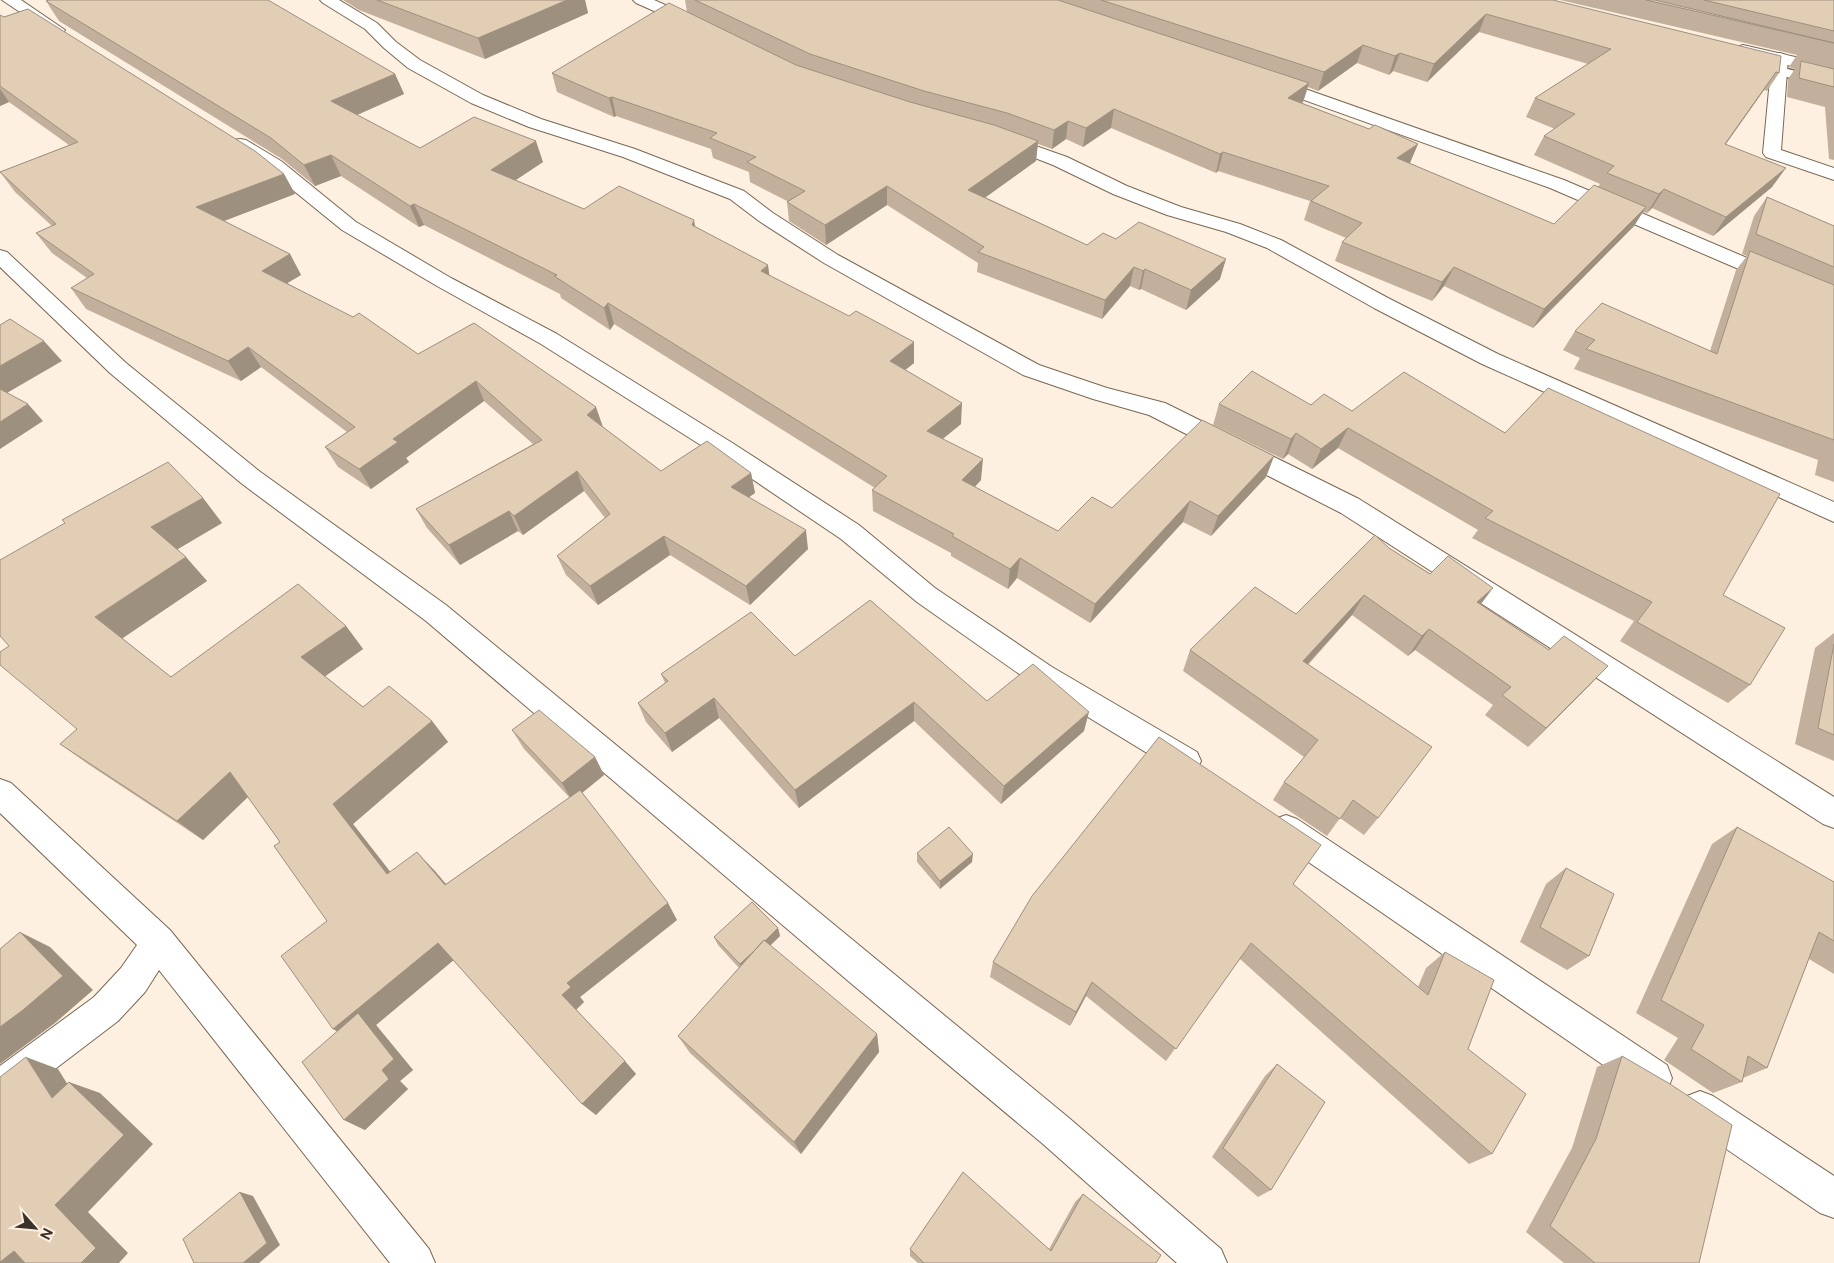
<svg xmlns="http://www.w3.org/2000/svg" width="1834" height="1263" font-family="'Public Sans',sans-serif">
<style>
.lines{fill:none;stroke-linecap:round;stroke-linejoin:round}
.lane-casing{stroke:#796751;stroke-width:3}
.street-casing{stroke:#796751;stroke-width:2}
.primary-casing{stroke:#796751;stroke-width:2}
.lane{fill:#fff;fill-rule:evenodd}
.street{fill:#fff;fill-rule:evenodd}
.primary{fill:#fff;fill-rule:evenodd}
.wall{fill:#c2b09c;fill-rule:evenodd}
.shaded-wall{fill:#9e907f}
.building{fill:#e2cdb5;stroke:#9e907f}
</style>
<rect width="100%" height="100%" fill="#fdf0e1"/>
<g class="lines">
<!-- lane casing -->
<g class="lane-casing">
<path id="lane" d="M 1757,61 L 1834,81 L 1834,89 L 1752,68 L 1750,65 Z"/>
</g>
<!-- street casing -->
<g class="street-casing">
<path id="street" d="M 2,0 L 21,0 L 65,30 L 63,33 L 51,33 Z
M 320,0 L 339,0 L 377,23 L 396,42 L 420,60 L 483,95 L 541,119 L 635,149 L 744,191 L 773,213 L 838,255 L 1039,365 L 1107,388 L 1165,403 L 1359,499 L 1834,797 L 1834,828 L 1823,824 L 1341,513 L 1149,415 L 1093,399 L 1023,375 L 824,263 L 759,221 L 730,199 L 623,157 L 529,127 L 471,103 L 408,68 L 384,48 L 365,29 L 323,3 Z
M 633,0 L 654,0 L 700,20 L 702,23 L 700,26 L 688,26 L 636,3 Z
M 1780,53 L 1786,55 L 1788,58 L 1781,150 L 1834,168 L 1834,180 L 1766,157 L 1763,153 L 1772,58 L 1774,55 Z
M 1271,77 L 1564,180 L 1834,295 L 1834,310 L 1550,188 L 1265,86 L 1263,82 L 1265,78 Z
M 1002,134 L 1067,157 L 1127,186 L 1181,207 L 1240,224 L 1281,240 L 1388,298 L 1498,354 L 1834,502 L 1834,522 L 1482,364 L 1374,308 L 1267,248 L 1226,232 L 1167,215 L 1113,194 L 1053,165 L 996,143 L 993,139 L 996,135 Z
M 240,139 L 246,140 L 281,161 L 356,222 L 451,278 L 557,334 L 734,444 L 859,525 L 935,588 L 1052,667 L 1197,752 L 1201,761 L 1197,770 L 1186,774 L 1175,770 L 1032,683 L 917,602 L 841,539 L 718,456 L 541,344 L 437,286 L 342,230 L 267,169 L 234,148 L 231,144 L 234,140 Z
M 0,250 L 7,252 L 126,363 L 259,471 L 446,605 L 1069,1118 L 1221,1249 L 1227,1263 L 1177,1263 L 1043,1144 L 853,985 L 426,621 L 241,483 L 110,373 L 0,267 Z
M 0,779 L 11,783 L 170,930 L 429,1249 L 435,1263 L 390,1263 L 159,970 L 145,992 L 118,1021 L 13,1101 L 0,1106 L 0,1066 L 94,997 L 121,968 L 137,945 L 0,813 Z
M 1286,815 L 1297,819 L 1667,1065 L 1672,1078 L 1667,1091 L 1654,1096 L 1641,1091 L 1275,839 L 1270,829 L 1275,819 Z
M 1700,1091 L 1713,1096 L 1834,1176 L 1834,1218 L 1820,1213 L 1687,1122 L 1682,1109 L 1687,1096 Z"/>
</g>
<!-- primary casing -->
<g class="primary-casing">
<path id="primary" d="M 1743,45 L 1834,66 L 1834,76 L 1737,53 L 1735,50 L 1737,47 Z"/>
</g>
<!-- lane -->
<use href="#lane" class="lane"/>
<!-- street -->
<use href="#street" class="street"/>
<!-- primary -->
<use href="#primary" class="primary"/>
</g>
<!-- wall -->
<path class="wall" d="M 343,0 L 585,0 L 588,13 L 485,59 L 359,10 Z
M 685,0 L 1553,0 L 1779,73 L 1767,91 L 1764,90 L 1726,144 L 1772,187 L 1713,236 L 1652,208 L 1647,213 L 1643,212 L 1634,226 L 1533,328 L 1444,286 L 1432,301 L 1335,261 L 1342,242 L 1346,238 L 1304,220 L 1310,201 L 1218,171 L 1216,173 L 1111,128 L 1083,147 L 1066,139 L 1052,149 L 1038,144 L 1036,161 L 985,197 L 1087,245 L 1116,239 L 1220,279 L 1186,310 L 1141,289 L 1139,290 L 1130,286 L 1102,319 L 977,272 L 978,263 L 887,205 L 826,245 L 789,221 L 787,202 L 787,201 L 750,182 L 749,172 L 713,158 L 711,149 L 616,116 L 614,117 L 557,92 L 552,73 L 687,12 ZM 1479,32 L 1588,64 L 1535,98 L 1526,117 L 1555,129 L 1544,136 L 1534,155 L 1600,184 L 1598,187 L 1554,224 L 1409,163 L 1418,144 L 1369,129 L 1302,103 L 1303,102 L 1308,87 L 1318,91 L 1357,63 L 1389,75 L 1393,71 L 1427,82 Z
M 1560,0 L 1834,0 L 1834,160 L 1829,159 L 1825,107 L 1787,97 L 1788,79 L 1795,69 L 1789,67 L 1797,55 Z
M 46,1 L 395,74 L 404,94 L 357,115 L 420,148 L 543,162 L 516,180 L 584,209 L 695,227 L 770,276 L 914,363 L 905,370 L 961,424 L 943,439 L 981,480 L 975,487 L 1058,531 L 1112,508 L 1274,456 L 1266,477 L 1211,536 L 1183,522 L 1090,623 L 1017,578 L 1008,589 L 951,556 L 951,553 L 873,511 L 872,490 L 875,488 L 614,324 L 610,330 L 561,298 L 560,294 L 424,225 L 419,227 L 341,176 L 315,186 L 282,159 L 59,21 Z
M 0,15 L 284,174 L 295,194 L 224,221 L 290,254 L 301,275 L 287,283 L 418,354 L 603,427 L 661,471 L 751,473 L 755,493 L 749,497 L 808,549 L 750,605 L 670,555 L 598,605 L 566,575 L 557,556 L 605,518 L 584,491 L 523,535 L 518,531 L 460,565 L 427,528 L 416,509 L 533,444 L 484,401 L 406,458 L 409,462 L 371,489 L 338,467 L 325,447 L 347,432 L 261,367 L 241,381 L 86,309 L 71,288 L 87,278 L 52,253 L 36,233 L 52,226 L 15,192 L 0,172 L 69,145 L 9,102 L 0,106 Z
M 1767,197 L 1834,226 L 1834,482 L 1815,475 L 1818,460 L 1574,369 L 1580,358 L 1563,350 L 1575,331 L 1710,351 L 1736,270 L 1747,256 L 1742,254 L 1754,216 Z
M 1219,404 L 1311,405 L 1352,411 L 1723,595 L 1750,685 L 1728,703 L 1620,641 L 1634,621 L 1472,538 L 1478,530 L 1338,448 L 1312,469 L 1288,454 L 1283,459 L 1213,425 Z
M 203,498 L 222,523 L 177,549 L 207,581 L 122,638 L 171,677 L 346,626 L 363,649 L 325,676 L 363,707 L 432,721 L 448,742 L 353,824 L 390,872 L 434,870 L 446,884 L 570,798 L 524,749 L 512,730 L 595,757 L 604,775 L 582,793 L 677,920 L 580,997 L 584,1002 L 576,1009 L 636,1074 L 596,1115 L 582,1104 L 453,960 L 376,1025 L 413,1070 L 400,1081 L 408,1089 L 365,1130 L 344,1120 L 337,1031 L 327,921 L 280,842 L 248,797 L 203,840 L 88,764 L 60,744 L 77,729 L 9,646 Z
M 1389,548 L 1481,605 L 1549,650 L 1608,666 L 1528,747 L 1485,715 L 1493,705 L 1415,650 L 1408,656 L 1352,615 L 1308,665 L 1378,818 L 1364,835 L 1340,818 L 1327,836 L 1273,800 L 1284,782 L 1304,757 L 1183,671 L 1190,650 L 1296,614 Z
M 1834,633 L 1834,761 L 1795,744 L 1815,648 Z
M 795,656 L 987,701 L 1084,731 L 1001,804 L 914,721 L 799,808 L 719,718 L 672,752 L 646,722 L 638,703 L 665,683 L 661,674 Z
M 1737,827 L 1834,882 L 1834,974 L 1809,959 L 1767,1068 L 1743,1078 L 1742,1082 L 1713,1093 L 1664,1060 L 1678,1038 L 1636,1013 L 1712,844 Z
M 917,853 L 972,862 L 940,889 L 917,862 Z
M 1566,868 L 1589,956 L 1567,970 L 1520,942 L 1546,884 Z
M 1293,884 L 1418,987 L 1426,968 L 1445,952 L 1468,1049 L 1492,1154 L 1469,1164 L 1240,959 L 1166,1061 L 1086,996 L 1070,1026 L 990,977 L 993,962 Z
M 778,928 L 780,936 L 770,946 L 877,1034 L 879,1052 L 801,1154 L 690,1053 L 678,1036 L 739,968 L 718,945 L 714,937 Z
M 1622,1056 L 1699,1263 L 1564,1263 L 1526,1232 L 1572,1148 L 1597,1067 Z
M 1277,1064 L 1271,1190 L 1258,1197 L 1212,1157 L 1265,1076 Z
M 1083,1194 L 1156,1263 L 918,1263 L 910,1256 L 910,1249 L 1049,1249 L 1075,1202 Z"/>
<!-- shaded-wall -->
<path class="shaded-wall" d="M 567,0 L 585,0 L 588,13 L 485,59 L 478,38 Z
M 1486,14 L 1479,32 L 1427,82 L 1434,64 Z
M 1363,45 L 1357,63 L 1318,91 L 1324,72 Z
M 1400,53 L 1393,71 L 1389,75 L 1395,56 Z
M 1776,72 L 1764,90 L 1713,162 L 1725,144 Z
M 395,74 L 404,94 L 341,122 L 331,101 Z
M 1309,83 L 1303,102 L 1283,117 L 1288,98 Z
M 0,89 L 9,102 L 0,106 Z
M 612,97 L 616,116 L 614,117 L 609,98 Z
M 1114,109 L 1111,128 L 1083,147 L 1086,128 Z
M 1068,121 L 1066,139 L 1052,149 L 1054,130 Z
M 536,141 L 543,162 L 499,191 L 491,170 Z
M 1038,141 L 1036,161 L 968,210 L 968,190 Z
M 1418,144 L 1410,163 L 1390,177 L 1397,158 Z
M 1223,152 L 1218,171 L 1216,173 L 1220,154 Z
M 331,155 L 341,176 L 315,186 L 304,165 Z
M 1786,168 L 1772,187 L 1713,236 L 1726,217 Z
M 284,174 L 295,194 L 208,227 L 196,207 Z
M 887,186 L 887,205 L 826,245 L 825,225 Z
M 1664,189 L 1652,208 L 1647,213 L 1659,194 Z
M 414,204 L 424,225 L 419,227 L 410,206 Z
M 1646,207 L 1634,226 L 1533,328 L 1544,309 Z
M 694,220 L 698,241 L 692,225 Z
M 290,254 L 301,275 L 274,291 L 262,271 Z
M 1226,259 L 1220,279 L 1186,310 L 1191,290 Z
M 768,265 L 771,287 L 761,271 Z
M 1134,267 L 1130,286 L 1102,319 L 1105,300 Z
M 1454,267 L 1444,286 L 1432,301 L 1442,282 Z
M 1145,269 L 1141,289 L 1139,290 L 1143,271 Z
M 608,303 L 614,324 L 610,330 L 604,308 Z
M 44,341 L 62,361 L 0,397 L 0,366 Z
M 914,342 L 914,363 L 890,382 L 890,361 Z
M 248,347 L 261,367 L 241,381 L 228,361 Z
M 476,381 L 484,401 L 406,458 L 409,462 L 371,489 L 359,469 L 393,439 Z
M 962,403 L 961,424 L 926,452 L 927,431 Z
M 28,404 L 43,421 L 0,449 L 0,422 Z
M 596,407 L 603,427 L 587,415 Z
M 1348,428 L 1338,448 L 1312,469 L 1321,449 Z
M 1296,433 L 1288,454 L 1283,459 L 1291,439 Z
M 1274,456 L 1266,477 L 1211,536 L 1218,516 Z
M 983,459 L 981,480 L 961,501 L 962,480 Z
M 577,471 L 584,491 L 523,535 L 514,516 Z
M 751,473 L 755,493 L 735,507 L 731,487 Z
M 203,498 L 222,523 L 173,552 L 151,527 Z
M 1190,501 L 1183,522 L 1090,623 L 1095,604 Z
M 509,511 L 518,531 L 460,565 L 449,545 Z
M 806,530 L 808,549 L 750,605 L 746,586 Z
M 664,536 L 670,555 L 598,605 L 590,586 Z
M 186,557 L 207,581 L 120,640 L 95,617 Z
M 1020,558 L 1017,578 L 1008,589 L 1010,569 Z
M 1493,588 L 1478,608 L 1477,602 Z
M 1364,595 L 1352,615 L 1292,681 L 1303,661 Z
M 346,626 L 363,649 L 320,680 L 301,657 Z
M 1429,629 L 1415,650 L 1408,656 L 1422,636 Z
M 1608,666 L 1589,686 L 1528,747 L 1546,728 Z
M 714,698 L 719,718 L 672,752 L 665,733 Z
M 914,702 L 914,721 L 799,808 L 795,790 Z
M 1089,712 L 1084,731 L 1001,804 L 1004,786 Z
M 432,721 L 448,742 L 353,824 L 406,892 L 387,874 L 333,804 Z
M 595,757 L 604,775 L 572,801 L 562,783 Z
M 230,772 L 253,792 L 203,840 L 177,821 Z
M 417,852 L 434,870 L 461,902 L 445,885 Z
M 973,854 L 972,862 L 940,889 L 940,881 Z
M 668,903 L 677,920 L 580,997 L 584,1002 L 576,1010 L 562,995 L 567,983 Z
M 778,928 L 780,936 L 743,971 L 740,964 Z
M 20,932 L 50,947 L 93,990 L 55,1023 L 0,1064 L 0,1027 Z
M 438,943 L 455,959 L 376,1025 L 413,1070 L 400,1081 L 408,1089 L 365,1130 L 344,1120 L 356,1043 L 333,1029 Z
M 1092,982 L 1086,996 L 1070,1026 L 1076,1012 Z
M 877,1034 L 879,1052 L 801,1154 L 794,1142 Z
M 26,1057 L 58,1069 L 83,1109 L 52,1098 Z
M 625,1061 L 636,1074 L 596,1115 L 582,1104 Z
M 69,1082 L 100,1093 L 153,1144 L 88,1212 L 128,1253 L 119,1263 L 81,1263 L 55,1205 Z
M 240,1192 L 253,1196 L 280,1245 L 259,1263 L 243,1263 Z
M 14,1251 L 41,1263 L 0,1263 L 0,1262 Z"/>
<!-- building -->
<path class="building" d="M 49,0 L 268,0 L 395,74 L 331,101 L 420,148 L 474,117 L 536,141 L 491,170 L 584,209 L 619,186 L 694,220 L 692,225 L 768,265 L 761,271 L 849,316 L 856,311 L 914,342 L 890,361 L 962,403 L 927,431 L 983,459 L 962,480 L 1058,531 L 1092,497 L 1112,508 L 1202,420 L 1274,456 L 1218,516 L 1190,501 L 1095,604 L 1020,558 L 1010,569 L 952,536 L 954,534 L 872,490 L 887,476 L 608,303 L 604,308 L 554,276 L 557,275 L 414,204 L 410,206 L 331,155 L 304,165 L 271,138 L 46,1 Z
M 377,0 L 567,0 L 478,38 Z
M 695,0 L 1058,0 L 1309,83 L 1288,98 L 1369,129 L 1375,125 L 1418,144 L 1397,158 L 1554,224 L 1594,185 L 1646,207 L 1544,309 L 1454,267 L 1442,282 L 1342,242 L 1362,223 L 1311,201 L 1329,186 L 1223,152 L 1220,154 L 1114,109 L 1086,128 L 1068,121 L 1054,130 L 1007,113 L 924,91 L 810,54 Z
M 1101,0 L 1553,0 L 1781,56 L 1779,73 L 1776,72 L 1725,144 L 1786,168 L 1726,217 L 1664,189 L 1659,194 L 1607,173 L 1614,166 L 1544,136 L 1575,114 L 1535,98 L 1611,49 L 1486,14 L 1434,64 L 1400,53 L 1395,56 L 1363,45 L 1324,72 Z
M 1646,0 L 1655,0 L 1834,43 Z
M 1704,0 L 1834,0 L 1834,31 Z
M 669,3 L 796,65 L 910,102 L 994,125 L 1038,141 L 968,190 L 1087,245 L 1103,233 L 1116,239 L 1139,222 L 1226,259 L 1191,290 L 1145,269 L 1143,271 L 1134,267 L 1105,300 L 978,252 L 984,247 L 887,186 L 825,225 L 787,202 L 805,191 L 747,162 L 756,157 L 710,138 L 717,133 L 612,97 L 609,98 L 552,73 Z
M 28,9 L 255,151 L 284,174 L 196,207 L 290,254 L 262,271 L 353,317 L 359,313 L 418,354 L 474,323 L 596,407 L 587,415 L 661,471 L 707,441 L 751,473 L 731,487 L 806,530 L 746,586 L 664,536 L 590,586 L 557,556 L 610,514 L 577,471 L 514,516 L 509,511 L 449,545 L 416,509 L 542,440 L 476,381 L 393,439 L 398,442 L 359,469 L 325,447 L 355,427 L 248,347 L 228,361 L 71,288 L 94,274 L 36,233 L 56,224 L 0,172 L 78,142 L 0,86 L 0,15 L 4,17 Z
M 1801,61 L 1834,69 L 1834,87 L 1799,78 Z
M 1767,197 L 1834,226 L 1834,267 L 1756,234 Z
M 1750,251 L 1834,285 L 1834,440 L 1586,349 L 1595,340 L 1575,331 L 1602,303 L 1717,354 Z
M 10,319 L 44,341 L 0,366 L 0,325 Z
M 1252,371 L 1311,405 L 1324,394 L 1352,411 L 1404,372 L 1505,433 L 1548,388 L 1780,494 L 1723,595 L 1785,628 L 1750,685 L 1637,622 L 1652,602 L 1485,518 L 1493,511 L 1348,428 L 1321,449 L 1296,433 L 1291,439 L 1219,404 Z
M 0,389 L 28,404 L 0,422 Z
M 168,462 L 203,498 L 151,527 L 186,557 L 95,617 L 171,677 L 298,584 L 346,626 L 301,657 L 363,707 L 389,686 L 432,721 L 333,804 L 387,874 L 417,852 L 445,885 L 580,790 L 668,903 L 567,983 L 571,987 L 562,995 L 625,1061 L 582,1104 L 438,943 L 333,1029 L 281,956 L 327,921 L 274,846 L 280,842 L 230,772 L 177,821 L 60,744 L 77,729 L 0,665 L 0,652 L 9,646 L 0,636 L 0,560 L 65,523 L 62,520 Z
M 1375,535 L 1389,548 L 1430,574 L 1448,556 L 1493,588 L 1477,602 L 1549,650 L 1564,636 L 1608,666 L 1546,728 L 1502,695 L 1511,687 L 1429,629 L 1422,636 L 1364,595 L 1303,661 L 1432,747 L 1378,818 L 1353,800 L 1340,819 L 1284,782 L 1318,740 L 1190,650 L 1255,587 L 1296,614 Z
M 870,600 L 987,701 L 1033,664 L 1089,712 L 1004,786 L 914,702 L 795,790 L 714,698 L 665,733 L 638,703 L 668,681 L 661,674 L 751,612 L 795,656 Z
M 1834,644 L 1834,735 L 1818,728 Z
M 539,710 L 595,757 L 562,783 L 512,730 Z
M 1159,737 L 1321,845 L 1293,884 L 1428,995 L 1445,952 L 1494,980 L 1468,1049 L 1526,1094 L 1492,1154 L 1251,943 L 1176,1049 L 1092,982 L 1076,1012 L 993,962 L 1032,896 Z
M 949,827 L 973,854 L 940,881 L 917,853 Z
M 1737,827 L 1834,882 L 1834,941 L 1819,932 L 1767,1068 L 1748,1056 L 1742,1082 L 1691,1049 L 1704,1025 L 1661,1000 Z
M 1566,868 L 1614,894 L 1589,956 L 1540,927 Z
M 752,902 L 778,928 L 765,941 L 764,940 L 754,951 L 740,964 L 714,937 Z
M 20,932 L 63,976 L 23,1010 L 0,1027 L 0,949 Z
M 764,940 L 877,1034 L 794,1142 L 678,1036 Z
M 358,1013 L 394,1059 L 382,1070 L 389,1079 L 344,1120 L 302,1062 Z
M 1622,1056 L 1670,1084 L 1732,1125 L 1699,1263 L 1595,1263 L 1550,1226 L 1596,1139 Z
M 26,1057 L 52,1098 L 69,1082 L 124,1135 L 55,1205 L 96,1248 L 81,1263 L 25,1263 L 14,1251 L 0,1262 L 0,1077 Z
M 1277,1064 L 1325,1102 L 1271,1190 L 1223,1148 Z
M 963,1172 L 1051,1251 L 1083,1194 L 1161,1255 L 1156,1263 L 924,1263 L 910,1249 Z
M 240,1192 L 267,1243 L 243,1263 L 194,1263 L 183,1239 Z"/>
<!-- north arrow -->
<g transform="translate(35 1228) rotate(117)" stroke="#fdf0e1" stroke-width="4" paint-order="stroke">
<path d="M0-4L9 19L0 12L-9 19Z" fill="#3a3228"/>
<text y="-8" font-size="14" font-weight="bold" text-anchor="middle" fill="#3a3228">N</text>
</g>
</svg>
